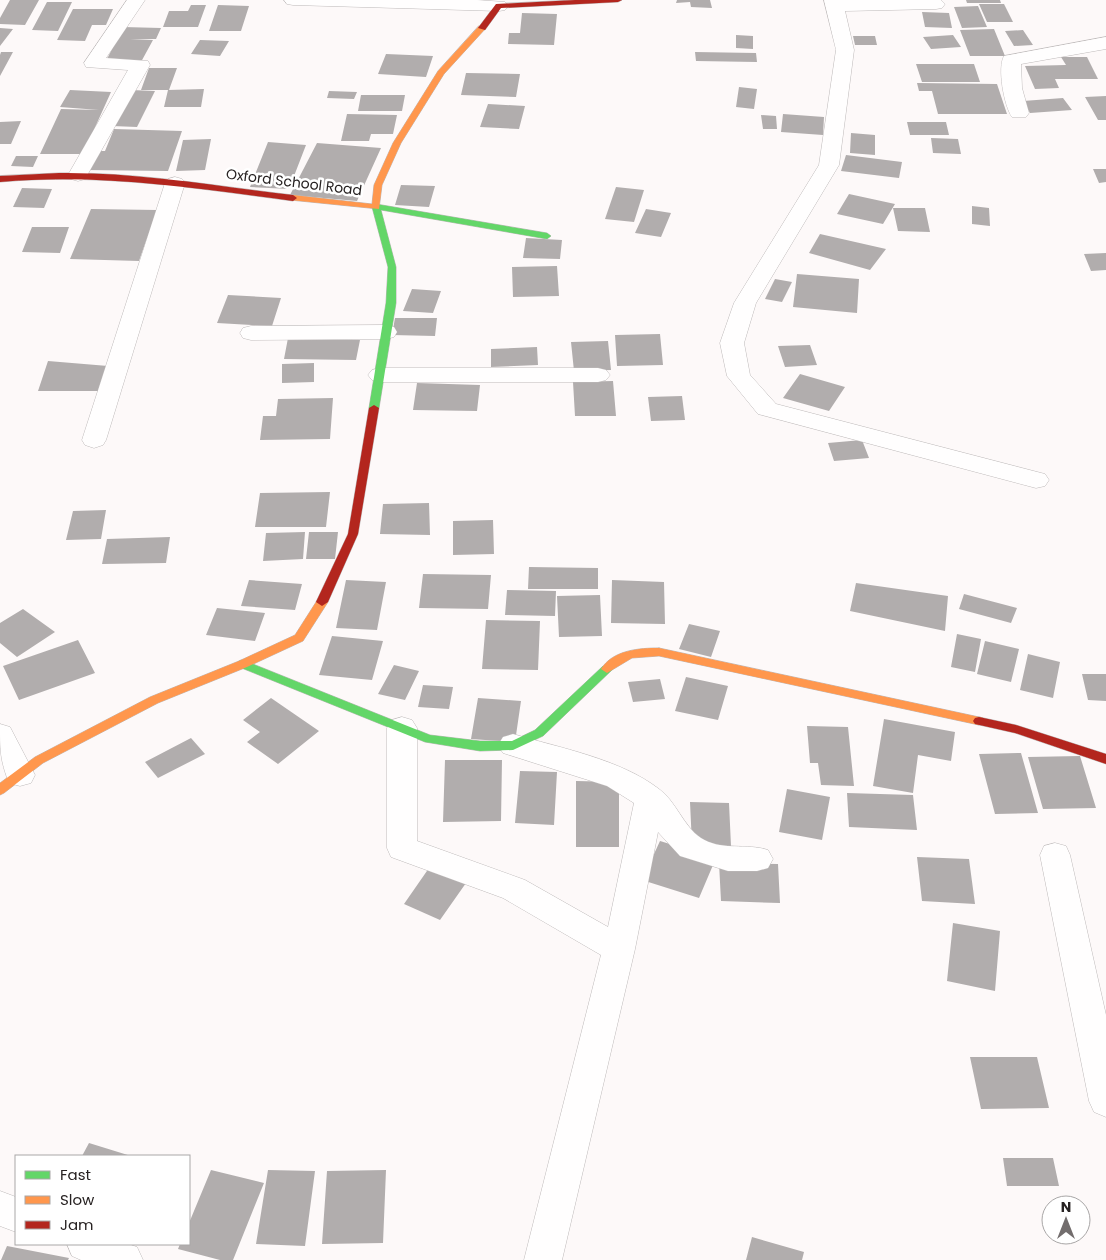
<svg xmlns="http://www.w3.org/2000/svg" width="1106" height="1260" font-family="Poppins,sans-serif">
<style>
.building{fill:#b1adad}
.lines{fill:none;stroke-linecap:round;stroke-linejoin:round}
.street-casing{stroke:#bebaba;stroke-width:1}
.fast-casing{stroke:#bebaba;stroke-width:1}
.slow-casing{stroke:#bebaba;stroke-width:1}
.jam-casing{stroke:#bebaba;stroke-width:1}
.street{fill:#fffefe;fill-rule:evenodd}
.fast{fill:#63d668;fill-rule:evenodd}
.slow{fill:#ff974d;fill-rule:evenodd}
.jam{fill:#b3261e;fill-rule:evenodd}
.labels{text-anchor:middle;stroke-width:5;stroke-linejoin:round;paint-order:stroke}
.far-street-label{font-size:14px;fill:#272222;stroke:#fff}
</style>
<rect width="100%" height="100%" fill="#fdf9f9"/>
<!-- building -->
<path class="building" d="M 10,0 L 39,0 L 25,25 L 0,24 L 0,18 Z
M 677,0 L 710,0 L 712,8 L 691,7 L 690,2 L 676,3 Z
M 966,0 L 1000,0 L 1001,3 L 967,3 Z
M 47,2 L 72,2 L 58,31 L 32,30 Z
M 979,4 L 1004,4 L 1013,22 L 987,22 Z
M 191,5 L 206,5 L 198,27 L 163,27 L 169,11 L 188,11 Z
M 218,5 L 249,6 L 241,31 L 209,31 Z
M 978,6 L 987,27 L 962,28 L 954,7 Z
M 73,9 L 113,9 L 106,25 L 92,25 L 85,41 L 57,40 Z
M 922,12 L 949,13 L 952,28 L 925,27 Z
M 522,13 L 557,14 L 554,45 L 508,44 L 509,33 L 520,33 Z
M 123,27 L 161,28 L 156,39 L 130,39 L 153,40 L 141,62 L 106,61 Z
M 0,28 L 13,29 L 0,46 Z
M 994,29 L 1005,56 L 970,56 L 960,30 Z
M 1023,30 L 1033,45 L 1014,46 L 1005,31 Z
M 736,35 L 753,36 L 753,49 L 736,48 Z
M 953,35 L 961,47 L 931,49 L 923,37 Z
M 853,36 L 875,36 L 877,45 L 855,45 Z
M 200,40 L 229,41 L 220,56 L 191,54 Z
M 1,52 L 13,52 L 0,76 L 0,55 Z
M 695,52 L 756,53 L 757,62 L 696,61 Z
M 386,54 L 433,56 L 426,77 L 378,74 Z
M 1061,57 L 1087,57 L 1098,79 L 1055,79 L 1059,88 L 1035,89 L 1025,66 L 1066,65 Z
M 916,64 L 974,64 L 980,82 L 922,82 Z
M 149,68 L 177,68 L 169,90 L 141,90 Z
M 466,73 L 520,74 L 516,97 L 461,95 Z
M 917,83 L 997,84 L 1007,114 L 938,114 L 932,91 L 919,91 Z
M 739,87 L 757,89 L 754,109 L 736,107 Z
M 204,89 L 201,107 L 164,107 L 168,90 Z
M 70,90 L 111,92 L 83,154 L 40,154 L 61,109 L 99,110 L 60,107 Z
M 131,90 L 155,91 L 137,127 L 112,126 Z
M 329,91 L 357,92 L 354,99 L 327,98 Z
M 361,95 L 405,95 L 402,111 L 358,111 Z
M 1106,96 L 1106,120 L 1098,120 L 1085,97 Z
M 1063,98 L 1072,110 L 1030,113 L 1023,101 Z
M 488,104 L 525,106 L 519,129 L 480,127 Z
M 347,114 L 397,115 L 393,134 L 371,134 L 369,141 L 341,141 Z
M 783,114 L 824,117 L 823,135 L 781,132 Z
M 761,115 L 776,116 L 777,129 L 763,129 Z
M 21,121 L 11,144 L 0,144 L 0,122 Z
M 907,122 L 946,122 L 949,135 L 910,135 Z
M 114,129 L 182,131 L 168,171 L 86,170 L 94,151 L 105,151 Z
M 851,133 L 875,135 L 875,155 L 850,153 Z
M 931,138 L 958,139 L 961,154 L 933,153 Z
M 211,139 L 205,170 L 176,171 L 183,140 Z
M 268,142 L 306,145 L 289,189 L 250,187 Z
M 317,143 L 381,148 L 357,201 L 290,195 Z
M 846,155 L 902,162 L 899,178 L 841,171 Z
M 16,156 L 38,156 L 33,167 L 11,166 Z
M 1093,169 L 1106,169 L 1106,182 L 1099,183 Z
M 401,185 L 435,186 L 429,207 L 395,205 Z
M 616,187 L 644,190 L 634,222 L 605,219 Z
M 22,188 L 52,189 L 44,208 L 13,207 Z
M 849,194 L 895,204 L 883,224 L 837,214 Z
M 972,206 L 989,208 L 990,226 L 972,224 Z
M 893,208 L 925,208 L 930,232 L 898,231 Z
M 91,209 L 157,210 L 139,261 L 70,259 Z
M 646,209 L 671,213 L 661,237 L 635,233 Z
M 32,227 L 69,227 L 60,253 L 22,252 Z
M 820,234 L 886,249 L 870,270 L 809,253 Z
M 526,238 L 562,240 L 560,259 L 523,258 Z
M 1106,253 L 1106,270 L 1091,271 L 1084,254 Z
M 557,266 L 559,296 L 513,297 L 512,267 Z
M 797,274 L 859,279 L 857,313 L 793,307 Z
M 775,279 L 792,282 L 782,302 L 765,299 Z
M 412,289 L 441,291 L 433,313 L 403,311 Z
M 228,295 L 281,298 L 272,326 L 217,323 Z
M 395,318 L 437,318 L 435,336 L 392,335 Z
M 660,334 L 663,365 L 617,366 L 615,335 Z
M 288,338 L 360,340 L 356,360 L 284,359 Z
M 608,341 L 611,370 L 574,371 L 571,342 Z
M 810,345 L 817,365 L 785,367 L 778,346 Z
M 537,347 L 538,365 L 491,367 L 491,349 Z
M 48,361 L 108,366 L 103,391 L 38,391 Z
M 314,363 L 314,382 L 282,383 L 282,364 Z
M 800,374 L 845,387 L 829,411 L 783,398 Z
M 613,381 L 616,416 L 575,416 L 573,382 Z
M 417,383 L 480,385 L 477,411 L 413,410 Z
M 682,396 L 685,420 L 651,421 L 648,397 Z
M 333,398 L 330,439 L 260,440 L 263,416 L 276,416 L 278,399 Z
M 862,440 L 869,458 L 834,461 L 828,443 Z
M 330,492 L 326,527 L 255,527 L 260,493 Z
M 429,503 L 430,535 L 380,534 L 383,504 Z
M 106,510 L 101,539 L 66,540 L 73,511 Z
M 493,520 L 494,554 L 453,555 L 453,521 Z
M 305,532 L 303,559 L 263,561 L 266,533 Z
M 309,532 L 338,532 L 335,559 L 306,559 Z
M 170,537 L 166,563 L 102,564 L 107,539 Z
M 529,567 L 598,568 L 598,589 L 528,589 Z
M 423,574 L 491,575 L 488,609 L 419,608 Z
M 249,580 L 302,584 L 295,610 L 241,606 Z
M 346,580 L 386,582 L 377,630 L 336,628 Z
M 612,580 L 664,582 L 665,624 L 611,623 Z
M 856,583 L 948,596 L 945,631 L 850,611 Z
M 507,590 L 556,591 L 555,616 L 505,615 Z
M 964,594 L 1017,608 L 1011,623 L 959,609 Z
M 600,595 L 602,636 L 559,637 L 557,596 Z
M 217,608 L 265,613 L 255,641 L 206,635 Z
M 23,609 L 55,632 L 17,657 L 0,643 L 0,623 Z
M 486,620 L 540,621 L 538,670 L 482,669 Z
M 689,624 L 720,631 L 711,657 L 679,649 Z
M 957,634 L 981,639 L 975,672 L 951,667 Z
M 332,636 L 383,641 L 372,680 L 319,675 Z
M 78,640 L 95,673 L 19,700 L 3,666 Z
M 985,641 L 1019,649 L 1011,682 L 977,674 Z
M 1028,654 L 1060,662 L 1053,698 L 1020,690 Z
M 394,665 L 419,671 L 405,700 L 378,694 Z
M 1082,674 L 1106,674 L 1106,701 L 1088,700 Z
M 686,677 L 728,686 L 718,720 L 675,711 Z
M 660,679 L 665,699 L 633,702 L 628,682 Z
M 423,685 L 453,687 L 449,709 L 418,707 Z
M 271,698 L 319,731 L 278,764 L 247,742 L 260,732 L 243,720 Z
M 478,698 L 521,701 L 515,742 L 471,739 Z
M 884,719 L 955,732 L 951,761 L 918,755 L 913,793 L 873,786 Z
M 807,726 L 848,727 L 854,786 L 821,785 L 818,763 L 810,763 Z
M 191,738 L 205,754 L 158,778 L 145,762 Z
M 1021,753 L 1038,813 L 995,814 L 979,754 Z
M 1080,756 L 1096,808 L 1043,809 L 1028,757 Z
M 445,760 L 502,760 L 501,821 L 443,822 Z
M 520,771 L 557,772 L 554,825 L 515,823 Z
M 576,781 L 619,782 L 619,847 L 576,847 Z
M 787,789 L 830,797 L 822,840 L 779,832 Z
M 847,793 L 913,795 L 917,830 L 849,827 Z
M 690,802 L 729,803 L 731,846 L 692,845 Z
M 660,841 L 716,858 L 699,898 L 642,880 Z
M 917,857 L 969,859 L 975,904 L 922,901 Z
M 719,863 L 778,864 L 780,903 L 721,901 Z
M 429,868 L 466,883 L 440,920 L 404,904 Z
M 953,923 L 1000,931 L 995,991 L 947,981 Z
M 970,1057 L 1037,1057 L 1049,1108 L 981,1109 Z
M 89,1143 L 131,1156 L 82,1156 Z
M 1003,1158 L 1053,1158 L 1059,1186 L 1007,1186 Z
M 211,1170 L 264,1183 L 233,1260 L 220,1260 L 178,1249 L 180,1244 L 189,1244 L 189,1223 Z
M 268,1170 L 315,1171 L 305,1246 L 256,1244 Z
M 386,1170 L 383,1243 L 322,1244 L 327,1171 Z
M 752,1237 L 804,1252 L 802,1260 L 746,1260 Z
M 7,1246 L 69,1258 L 68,1260 L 1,1260 Z"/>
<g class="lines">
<!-- street casing -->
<g class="street-casing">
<path id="street" d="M 127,0 L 145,0 L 106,58 L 148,61 L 150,65 L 85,179 L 78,181 L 71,179 L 68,175 L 128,70 L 86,67 L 84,63 Z
M 284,0 L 477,0 L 505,2 L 508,6 L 505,10 L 499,11 L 293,5 L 287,4 Z
M 824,0 L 941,0 L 945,4 L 942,8 L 936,9 L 845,11 L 854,50 L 839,165 L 756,303 L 744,343 L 750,375 L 776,404 L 1045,474 L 1049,480 L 1045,486 L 1036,488 L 758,414 L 727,376 L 720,343 L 734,303 L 819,165 L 836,50 Z
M 1106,37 L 1106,49 L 1021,64 L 1022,88 L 1029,113 L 1026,117 L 1012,117 C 1004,106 997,67 1004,56 Z
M 175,177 L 182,179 L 185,183 L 106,440 L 103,445 L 94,448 L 85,445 L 82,440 L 165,183 L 168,179 Z
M 386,325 L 394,327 L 397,332 L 394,337 L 386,339 L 251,340 L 243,338 L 240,333 L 243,328 L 251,326 Z
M 380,368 L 598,368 L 606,370 L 610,375 L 606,380 L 598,382 L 380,382 L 372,380 L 368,375 L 372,370 Z
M 402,717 L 412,720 L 417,728 L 417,841 L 525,880 L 608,927 L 634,803 L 607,786 L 503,753 L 498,745 L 503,737 L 513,734 C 560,748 620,759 659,789 C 676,801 683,826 701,838 C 721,851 747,843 768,850 L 773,859 L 768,868 L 757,871 L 728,871 L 680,856 L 658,832 L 635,949 L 562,1260 L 524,1260 L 601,955 L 503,898 L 391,857 L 387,848 L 387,728 L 392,720 Z
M 0,724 L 10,727 L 35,775 L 31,783 L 20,786 L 9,783 C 0,760 0,750 0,724 Z
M 1055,843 L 1066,846 L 1070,855 L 1106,1015 L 1106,1117 L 1094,1112 L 1089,1101 L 1040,855 L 1044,846 Z
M 0,1191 L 16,1197 L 16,1232 L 0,1226 Z
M 67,1244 L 128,1244 L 137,1247 L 143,1260 L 81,1260 L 72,1256 Z"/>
</g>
<!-- fast casing -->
<g class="fast-casing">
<path id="fast" d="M 376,204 L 547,233 L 551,236 L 547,239 L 381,210 L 396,267 L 396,303 L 379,408 L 374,411 L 369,408 L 386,303 L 388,267 L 372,207 Z
M 243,660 L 430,735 L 480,741 L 512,741 L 535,730 L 603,666 L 611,666 L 613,669 L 543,736 L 513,750 L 480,751 L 425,742 L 239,667 L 237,664 L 239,661 Z"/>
</g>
<!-- slow casing -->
<g class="slow-casing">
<path id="slow" d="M 479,26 L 486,28 L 444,74 L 401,143 L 382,185 L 379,209 L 290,200 L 289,198 L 293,195 L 372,204 L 374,185 L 393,143 L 438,71 Z
M 322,598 L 328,602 L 303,641 L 247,667 L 158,703 L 43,763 L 4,793 L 0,795 L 0,783 L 35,757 L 150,697 L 239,661 L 295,635 L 318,599 Z
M 659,648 L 979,717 L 983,718 L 985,721 L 983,724 L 979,725 L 659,656 L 632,658 L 607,673 L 601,669 C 613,650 639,648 659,648 Z"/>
</g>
<!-- jam casing -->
<g class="jam-casing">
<path id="jam" d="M 575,0 L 622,0 L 618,2 L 501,8 L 485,30 L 478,28 L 496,4 Z
M 59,173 C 138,172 215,186 293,195 L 297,198 L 293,201 C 195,188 99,173 0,182 L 0,176 Z
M 374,405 L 379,408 L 358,534 L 328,602 L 322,606 L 316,602 L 348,534 L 369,408 Z
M 979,717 L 1016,725 L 1106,754 L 1106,764 L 1015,733 L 975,724 L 973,721 L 975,718 Z"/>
</g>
<!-- street -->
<use href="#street" class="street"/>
<!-- fast -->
<use href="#fast" class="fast"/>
<!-- slow -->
<use href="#slow" class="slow"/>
<!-- jam -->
<use href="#jam" class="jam"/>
</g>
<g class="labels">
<!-- far-street labels -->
<g class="far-street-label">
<text transform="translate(294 182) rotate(7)" y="5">Oxford School Road</text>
</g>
</g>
<!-- legend -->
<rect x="15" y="1155" width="175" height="90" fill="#ffffff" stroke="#a9a7a7"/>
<rect x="25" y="1171" width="25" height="8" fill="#63d668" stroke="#a9a7a7"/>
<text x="60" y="1180" font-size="15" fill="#272222">Fast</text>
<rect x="25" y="1196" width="25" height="8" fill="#ff974d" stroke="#a9a7a7"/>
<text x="60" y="1205" font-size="15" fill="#272222">Slow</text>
<rect x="25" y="1221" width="25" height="8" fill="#b3261e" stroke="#a9a7a7"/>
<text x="60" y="1230" font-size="15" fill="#272222">Jam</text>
<!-- north arrow -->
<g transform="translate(1066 1220)"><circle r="24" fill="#ffffff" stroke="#a9a7a7"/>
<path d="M0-4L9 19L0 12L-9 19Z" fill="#726d6d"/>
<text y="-8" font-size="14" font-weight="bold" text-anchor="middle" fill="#272222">N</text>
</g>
</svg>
